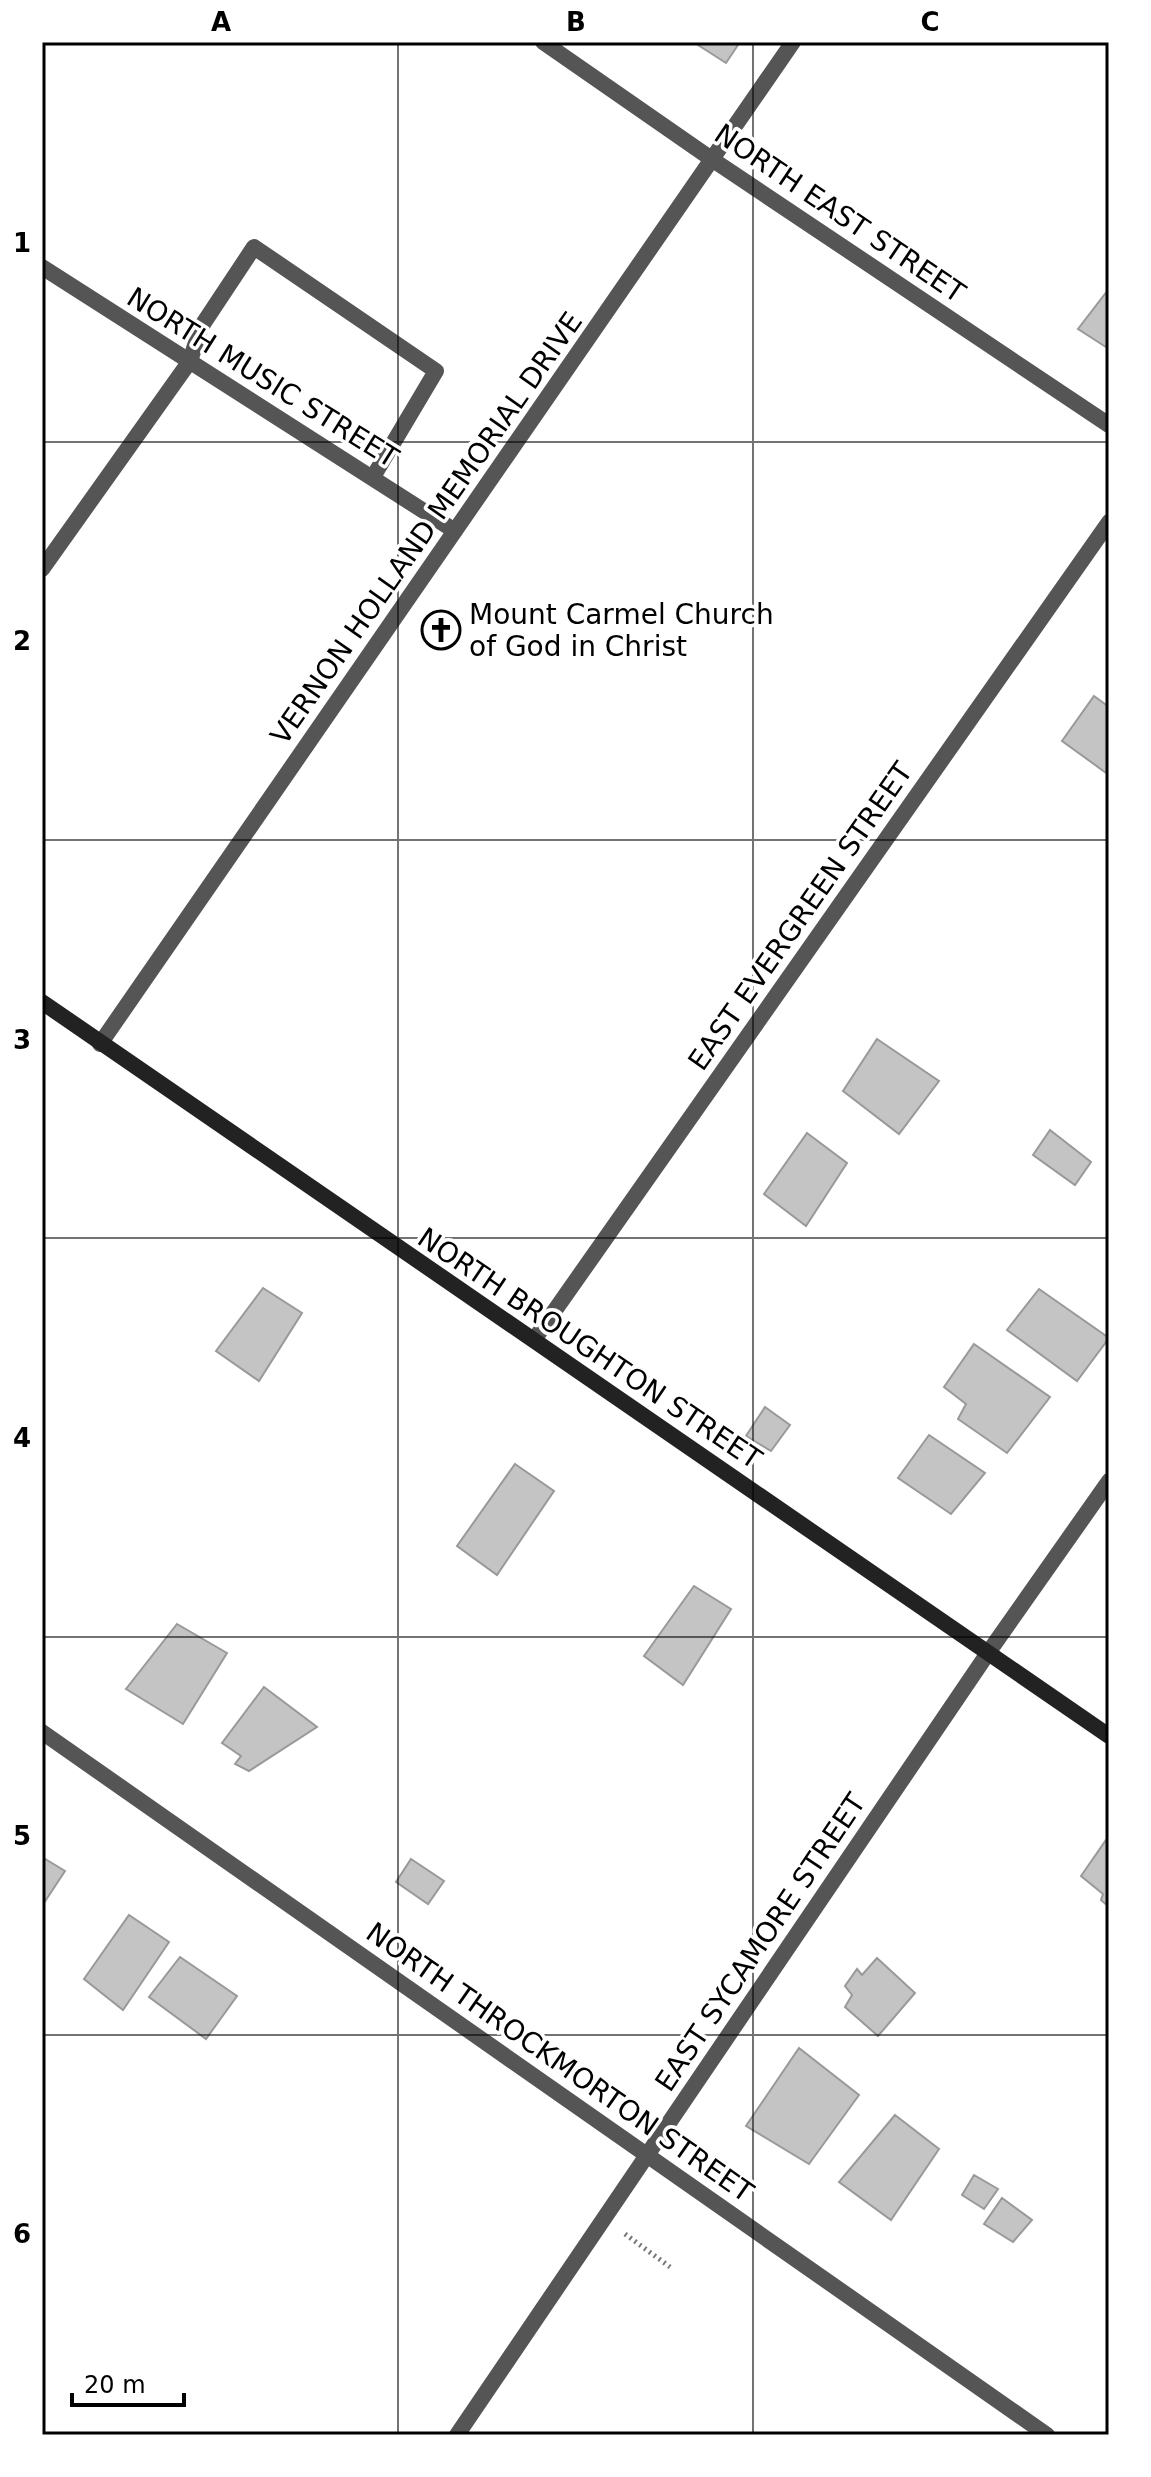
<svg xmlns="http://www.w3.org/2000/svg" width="1151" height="2477" font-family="'DejaVu Sans',sans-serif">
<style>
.building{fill:#c4c4c4;stroke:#999;stroke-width:2}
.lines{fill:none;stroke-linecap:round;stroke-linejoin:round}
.path{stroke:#777;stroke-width:5;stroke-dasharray:2 4;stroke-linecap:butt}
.lane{stroke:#555;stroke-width:16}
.street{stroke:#555;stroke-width:16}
.secondary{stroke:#222;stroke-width:16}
.grid{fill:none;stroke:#000;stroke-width:2;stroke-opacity:0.55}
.labels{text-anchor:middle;stroke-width:7;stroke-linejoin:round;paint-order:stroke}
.street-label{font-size:28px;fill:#000;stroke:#fff}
.poi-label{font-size:28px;fill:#000;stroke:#fff;text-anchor:start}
.neatline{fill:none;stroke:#000;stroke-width:3}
.grid-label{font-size:26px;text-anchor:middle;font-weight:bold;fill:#000}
</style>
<rect width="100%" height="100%" fill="#fff"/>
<!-- building -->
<path class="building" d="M 700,42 L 740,42 L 726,63 L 698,45 Z
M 1108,290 L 1109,291 L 1109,349 L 1078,329 Z
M 1094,696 L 1109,707 L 1109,775 L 1062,741 Z
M 877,1039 L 939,1081 L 899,1134 L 843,1091 Z
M 1050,1130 L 1091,1162 L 1075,1185 L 1033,1155 Z
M 807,1133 L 847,1163 L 806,1226 L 764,1194 Z
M 263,1288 L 302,1313 L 259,1381 L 216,1351 Z
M 1039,1289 L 1109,1338 L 1077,1381 L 1007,1330 Z
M 974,1344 L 1050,1397 L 1007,1453 L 958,1419 L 966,1404 L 944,1387 Z
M 765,1407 L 790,1425 L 771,1451 L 746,1436 Z
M 929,1435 L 985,1473 L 951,1514 L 898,1478 Z
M 515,1464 L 554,1491 L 497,1575 L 457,1546 Z
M 694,1586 L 731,1609 L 683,1685 L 644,1656 Z
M 177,1624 L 227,1653 L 183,1724 L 126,1689 Z
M 264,1687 L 317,1727 L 249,1771 L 235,1764 L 241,1756 L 222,1743 Z
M 1106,1840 L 1109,1842 L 1109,1907 L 1101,1900 L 1103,1894 L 1081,1876 Z
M 42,1857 L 65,1871 L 42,1906 Z
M 411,1859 L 444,1881 L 428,1904 L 396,1882 Z
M 129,1915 L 169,1942 L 123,2010 L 84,1979 Z
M 180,1957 L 237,1996 L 206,2039 L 149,1997 Z
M 877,1958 L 915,1993 L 878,2036 L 845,2007 L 852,1995 L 845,1986 L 857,1969 L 862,1975 Z
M 799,2048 L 859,2095 L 809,2164 L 746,2126 Z
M 895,2115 L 939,2149 L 891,2220 L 839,2182 Z
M 974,2175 L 998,2189 L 984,2209 L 962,2195 Z
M 1002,2198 L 1032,2220 L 1013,2242 L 984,2224 Z"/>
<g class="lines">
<!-- path -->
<path class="path" d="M 625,2234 L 670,2267"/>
<!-- lane -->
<path class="lane" d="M 42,569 L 190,361 L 201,327 L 254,247 L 436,371 L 373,477"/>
<!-- street -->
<path class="street" d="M 543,42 L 713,160 L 1109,425
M 42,267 L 455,531
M 100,1044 L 793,42
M 534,1340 L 1109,522
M 42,1732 L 1047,2435
M 457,2435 L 988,1653 L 1109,1481"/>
<!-- secondary -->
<path class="secondary" d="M 42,1002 L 1109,1736"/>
</g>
<!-- grid -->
<path class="grid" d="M 398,42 L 398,2435M 753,42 L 753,2435M 42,442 L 1109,442M 42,840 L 1109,840M 42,1238 L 1109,1238M 42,1637 L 1109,1637M 42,2035 L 1109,2035"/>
<!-- icons -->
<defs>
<g id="church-ring" transform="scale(2)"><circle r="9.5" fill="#fff" stroke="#000" stroke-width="1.5"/><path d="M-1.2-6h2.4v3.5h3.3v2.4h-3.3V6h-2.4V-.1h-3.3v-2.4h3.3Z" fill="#000"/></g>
</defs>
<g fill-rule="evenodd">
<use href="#church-ring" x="441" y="630"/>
</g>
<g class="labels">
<!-- street labels -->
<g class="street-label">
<text transform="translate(840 213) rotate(34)" y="10">NORTH EAST STREET</text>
<text transform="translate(263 377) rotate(32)" y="10">NORTH MUSIC STREET</text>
<text transform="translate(426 528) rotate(-55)" y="10">VERNON HOLLAND MEMORIAL DRIVE</text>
<text transform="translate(800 916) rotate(-55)" y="10">EAST EVERGREEN STREET</text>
<text transform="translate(590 1348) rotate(34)" y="10">NORTH BROUGHTON STREET</text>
<text transform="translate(760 1942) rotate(-56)" y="10">EAST SYCAMORE STREET</text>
<text transform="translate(560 2062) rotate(35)" y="10">NORTH THROCKMORTON STREET</text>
</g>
<!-- poi labels -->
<g class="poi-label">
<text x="469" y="624">Mount Carmel Church<tspan x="469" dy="32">of God in Christ</tspan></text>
</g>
</g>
<!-- border -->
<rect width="1151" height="2477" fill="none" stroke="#ffffff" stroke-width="88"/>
<!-- scale -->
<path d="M72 2393v12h112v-12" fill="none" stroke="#000000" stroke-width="4"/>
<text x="84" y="2393" font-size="24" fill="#000000" stroke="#ffffff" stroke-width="6" paint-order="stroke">20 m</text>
<rect x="44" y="44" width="1063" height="2389" class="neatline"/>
<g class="grid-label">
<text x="221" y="31">A</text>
<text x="576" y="31">B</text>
<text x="930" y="31">C</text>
<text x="22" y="252">1</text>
<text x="22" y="650">2</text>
<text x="22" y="1049">3</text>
<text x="22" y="1447">4</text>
<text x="22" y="1845">5</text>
<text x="22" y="2243">6</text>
</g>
</svg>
